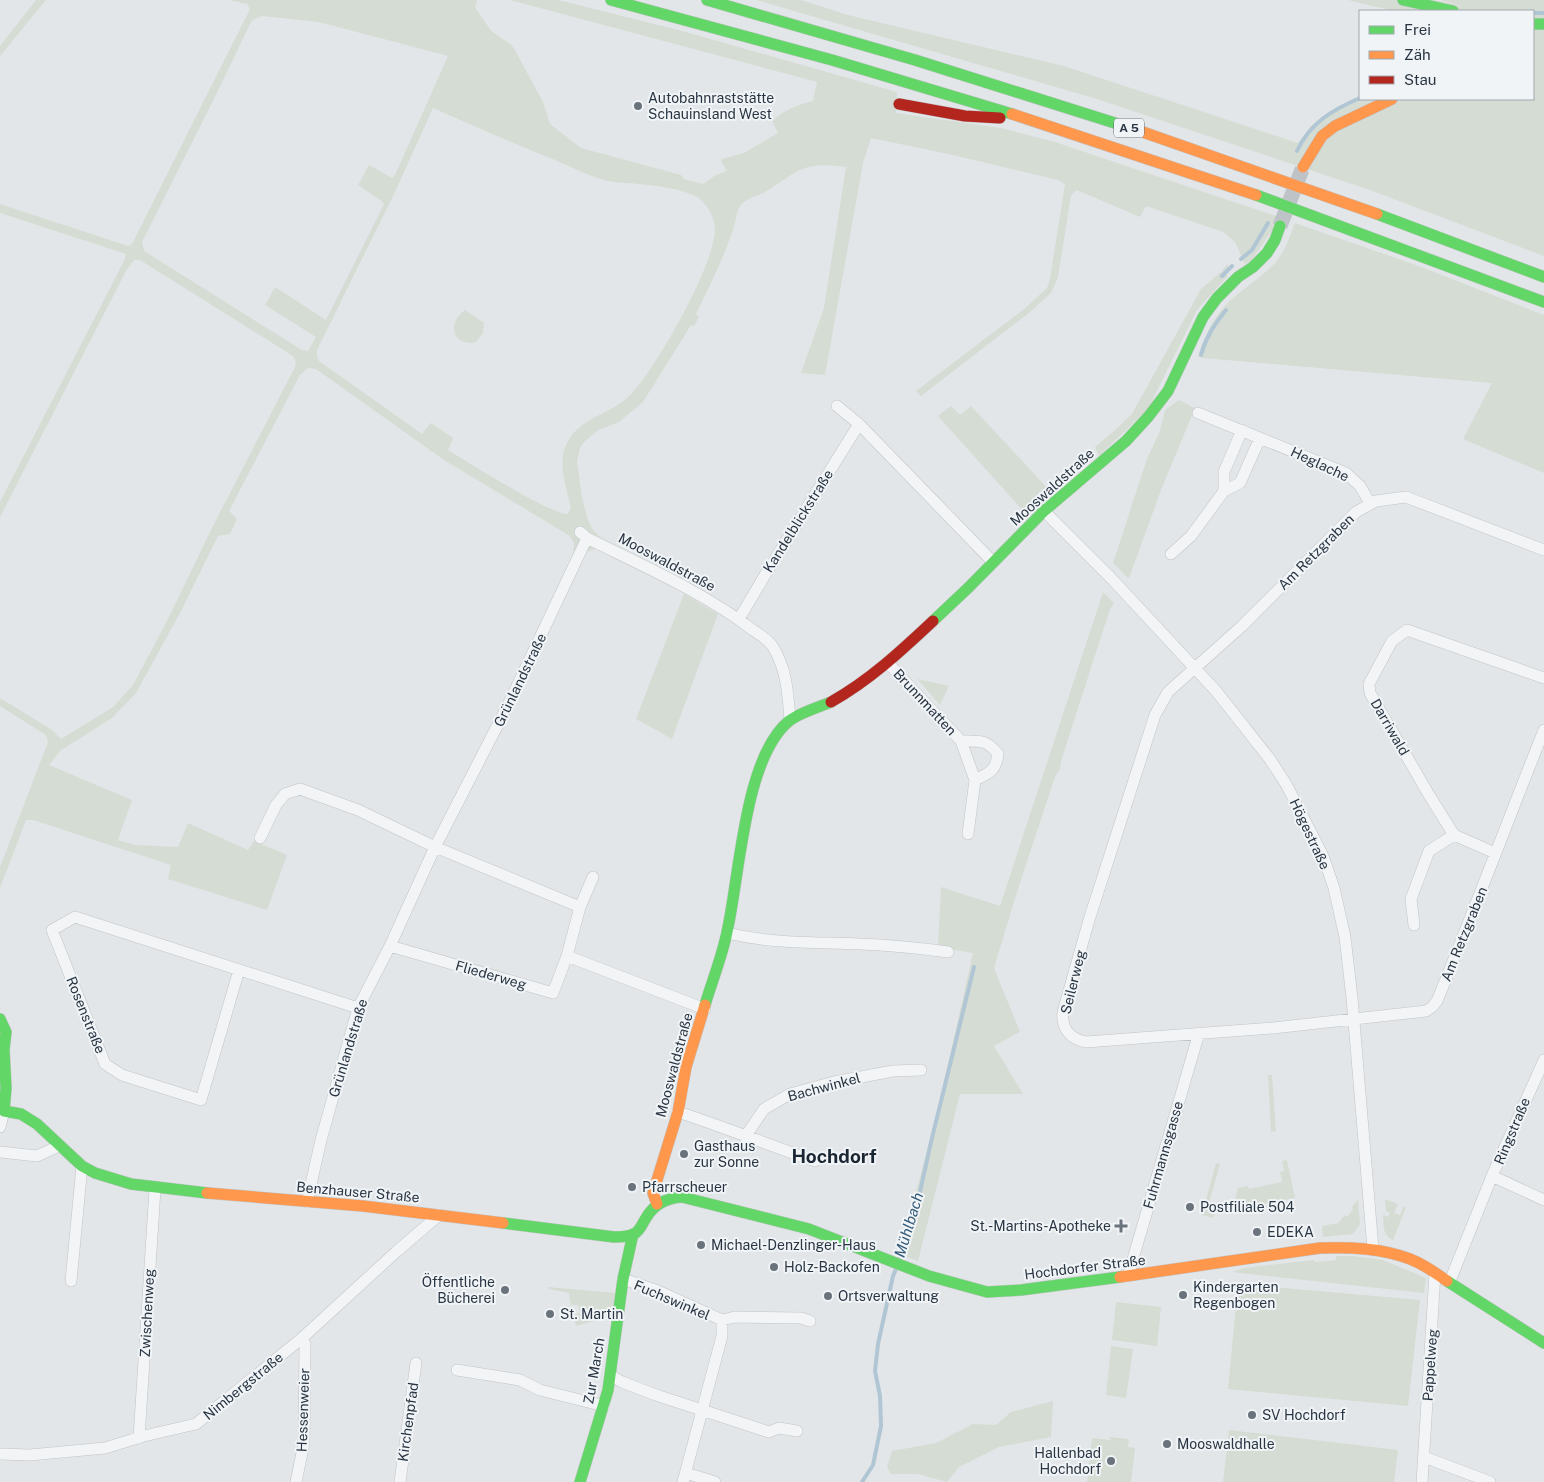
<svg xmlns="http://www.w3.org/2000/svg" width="1544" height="1482" font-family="'Public Sans',sans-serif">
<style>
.green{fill:#d5dcd3;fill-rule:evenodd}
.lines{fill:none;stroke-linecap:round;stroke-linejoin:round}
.stream{stroke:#b1c6d4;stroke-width:4}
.secondary-tunnel{stroke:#bec3c7;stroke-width:15;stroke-dasharray:15 8;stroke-linecap:butt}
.street-casing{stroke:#c1c4c6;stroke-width:12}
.fast-casing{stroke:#c1c4c6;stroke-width:12}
.slow-casing{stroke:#c1c4c6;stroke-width:12}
.jam-casing{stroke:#c1c4c6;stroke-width:12}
.street{stroke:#f2f4f5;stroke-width:11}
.fast{stroke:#63d668;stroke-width:11}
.slow{stroke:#ff974d;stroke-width:11}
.jam{stroke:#b3261e;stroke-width:11}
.poi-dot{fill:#6a737c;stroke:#f1f4f7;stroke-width:2}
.labels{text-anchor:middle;stroke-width:4;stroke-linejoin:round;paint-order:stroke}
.shield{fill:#f1f4f7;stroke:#656e78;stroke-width:1}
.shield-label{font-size:12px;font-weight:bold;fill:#293542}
.poi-label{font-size:14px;fill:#293542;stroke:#f1f4f7;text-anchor:start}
.street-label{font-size:14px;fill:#293542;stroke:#f1f4f7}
.water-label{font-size:15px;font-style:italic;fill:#315978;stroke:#f1f4f7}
.district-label{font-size:19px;font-weight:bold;fill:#1b2633;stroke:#f1f4f7}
</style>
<rect width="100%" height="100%" fill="#e3e6e8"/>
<!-- green -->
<path class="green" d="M 36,0 L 46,0 L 0,56 L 0,46 Z
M 229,0 L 477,0 L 475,7 L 491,31 L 512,45 L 543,102 L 550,124 L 581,148 L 681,175 L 684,179 L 703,184 L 716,175 L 727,171 L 721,161 L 722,159 L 744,153 L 778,133 L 772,121 C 784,110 797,105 813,101 L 817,82 L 510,0 L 558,0 L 686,32 L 897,92 L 896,113 L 1001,128 L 1055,142 L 1279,217 L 1276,225 L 1251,261 L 1245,264 L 1235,242 L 1223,232 L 1146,206 L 1140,217 L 1077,190 L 1071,195 L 1058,277 L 1051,293 L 1030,312 L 921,396 L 916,391 L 1023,310 L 1047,288 L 1050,279 L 1065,184 L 1058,180 L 953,155 L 871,138 L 863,163 L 825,375 L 801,373 L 824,308 L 846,167 C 802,161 799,171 765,192 C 757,196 747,198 741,205 C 736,210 736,223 733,230 C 723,259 709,287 696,314 L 699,317 L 694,326 L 691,325 L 643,402 L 619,422 L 598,430 L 583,443 L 580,448 L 577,461 L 582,498 L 588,520 L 593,530 L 600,537 L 684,579 L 677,589 L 595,549 L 586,552 L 482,747 L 573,557 L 574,543 L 570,536 L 444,460 L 316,369 L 308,368 L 300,375 L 229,511 L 237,519 L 230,534 L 218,536 L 181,611 L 136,693 L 112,718 L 60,751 L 49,765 L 132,800 L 118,840 L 135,845 L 178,847 L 188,823 L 248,850 L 254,841 L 287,855 L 267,910 L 168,879 L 171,865 L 33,820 L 26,820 L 0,888 L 0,867 L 48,742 L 46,735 L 0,706 L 0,698 L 52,730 L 61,739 L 113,707 L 133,685 L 168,619 L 211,530 L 295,367 L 296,362 L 293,356 L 140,260 L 134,260 L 126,271 L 0,517 L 0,502 L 125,259 L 126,254 L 0,213 L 0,204 L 128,246 L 132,244 L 250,9 L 247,4 ZM 262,16 L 319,22 L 448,56 L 395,175 L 392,178 L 369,165 L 358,185 L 382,201 L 384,204 L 326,320 L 275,287 L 265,305 L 316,337 L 308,351 L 302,350 L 144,251 L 142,242 L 212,103 L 252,20 ZM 433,108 C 474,126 514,144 555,160 C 571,167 587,175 604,180 C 611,182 619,182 626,183 C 645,184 685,188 700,199 C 708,206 714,217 715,228 C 716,263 657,366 633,392 C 613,415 579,416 566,445 C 557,464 567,489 571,508 L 568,514 C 553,516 466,461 448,450 L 453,438 L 431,423 L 422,434 L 319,361 L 317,357 L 317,350 L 394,194 Z
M 756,0 L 801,0 L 848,15 L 1064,66 L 1298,143 L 1311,126 L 1340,106 L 1360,96 L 1360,99 L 1533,99 L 1533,11 L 1394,11 L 1348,0 L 1434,0 L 1462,6 L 1440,0 L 1544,0 L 1544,256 L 1370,190 L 1097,99 Z
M 1295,223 L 1416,265 L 1544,315 L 1544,473 L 1463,439 L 1492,383 L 1203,358 L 1198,356 C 1204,336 1215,314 1231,300 C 1246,287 1263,276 1276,262 C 1285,251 1290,236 1295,223 Z
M 1228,263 L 1227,277 L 1197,310 L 1148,409 L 1099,456 L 1095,447 L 1114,431 L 1132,414 L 1201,289 L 1221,272 Z
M 465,310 L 484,323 L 483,333 L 476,342 C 452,347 447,323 465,310 Z
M 1179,400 L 1195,408 L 1161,490 L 1129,578 L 1128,578 L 1113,563 L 1147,459 L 1160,431 L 1165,410 Z
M 951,406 L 960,415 L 971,406 L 1052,493 L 1028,516 L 938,416 Z
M 1103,592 L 1114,603 L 1110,609 L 1061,761 L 1060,769 L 1055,777 L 1016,895 L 994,968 L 1020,1032 L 994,1046 L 1023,1094 L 960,1094 L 918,1261 L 897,1253 C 930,1156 950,1053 973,953 L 938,947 L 941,887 L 1000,906 Z
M 684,594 L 718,614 L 672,739 L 636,719 Z
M 917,679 L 949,686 L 940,705 L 920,682 Z
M 1268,1075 L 1272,1075 L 1276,1131 L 1271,1132 Z
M 1287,1160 L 1295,1198 L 1232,1210 L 1238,1188 L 1248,1186 L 1249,1189 L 1282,1182 L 1280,1172 L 1284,1171 L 1282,1161 Z
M 1216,1163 L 1220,1164 L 1207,1210 L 1214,1213 L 1213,1218 L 1202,1215 Z
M 1358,1199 L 1360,1224 L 1353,1234 L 1323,1237 L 1322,1226 L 1338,1223 L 1345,1215 L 1347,1217 L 1353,1209 L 1352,1207 Z
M 1385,1199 L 1398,1204 L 1394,1213 L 1400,1215 L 1404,1206 L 1406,1207 L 1393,1240 C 1382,1235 1384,1226 1383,1215 L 1388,1217 L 1390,1213 L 1386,1211 Z
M 1336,1256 L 1353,1256 L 1383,1260 L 1426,1278 L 1424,1293 L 1232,1272 L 1244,1268 L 1314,1260 L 1315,1262 L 1336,1260 Z
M 1238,1284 L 1420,1300 L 1408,1406 L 1228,1389 Z
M 547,1287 L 617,1293 L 611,1316 L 576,1326 L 573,1315 L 580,1313 L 578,1305 L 571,1305 L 569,1293 L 549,1289 Z
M 1116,1302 L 1161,1307 L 1157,1346 L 1112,1340 Z
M 1111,1346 L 1133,1349 L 1126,1398 L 1106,1395 Z
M 1053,1401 L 1051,1437 L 999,1447 L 959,1467 L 947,1482 L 918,1474 L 891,1474 L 887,1467 L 892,1451 L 936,1443 L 973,1424 L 996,1425 L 1011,1412 Z
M 1229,1430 L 1398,1450 L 1394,1482 L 1223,1482 Z
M 1110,1437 L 1129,1439 L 1128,1447 L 1135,1448 L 1131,1482 L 1087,1482 L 1092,1438 L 1110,1440 Z"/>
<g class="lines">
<!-- stream -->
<path class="stream" d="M 1533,13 L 1544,13
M 1297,151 C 1310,123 1332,110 1360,98
M 1241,259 L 1252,250 L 1268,223
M 1222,276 L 1232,266
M 1201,355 C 1206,337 1214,325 1226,310
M 899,1260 L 916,1210 L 931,1142 L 974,967
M 862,1482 L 873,1465 L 881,1426 L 880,1396 L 875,1371 L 878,1344 L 893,1276 L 897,1267"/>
<!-- secondary-tunnel -->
<path class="secondary-tunnel" d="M 1280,226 L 1303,167"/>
<!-- street casing -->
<g class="street-casing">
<path id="street" d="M 837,406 L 859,424 L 993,562
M 1198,413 L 1346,473 L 1360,486 L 1370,503
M 1224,491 L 1240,483 L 1260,438
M 1044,511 L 1111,578 L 1216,691 L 1269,758 L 1286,784 L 1323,856 L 1334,888 L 1345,937 L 1352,998 L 1373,1249
M 580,532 L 587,538 C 643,566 703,592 753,630 C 760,635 769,640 773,647 C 787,670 788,694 790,720
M 1544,550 L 1406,497 L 1376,501 L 1356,512 L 1242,626 L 1168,692 L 1155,715 L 1089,920 L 1063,1012 C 1061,1029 1071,1039 1086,1042 L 1273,1028 L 1426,1011 L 1432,1007 L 1437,1001 C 1474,911 1508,820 1544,730
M 1171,554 L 1191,536 L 1224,491 L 1224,472 L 1242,430
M 739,619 L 765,575 L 859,424
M 888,663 L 961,741 L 975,780 L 968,834
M 961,741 C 980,741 986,739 998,754 C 996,771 989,773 975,780
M 260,838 L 276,805 L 285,794 L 300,789 L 358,810 L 435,847 L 580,907
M 1495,853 L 1454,835 L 1429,795 L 1370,693 L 1369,684 L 1392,641 L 1407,630 L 1544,678
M 593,877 L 580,907 L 567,956 L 705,1009
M 1414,925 L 1411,899 L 1429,851 L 1454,835
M 727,933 C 773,944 814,942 860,944 C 890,945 919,948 948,952
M 390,946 L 553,993 L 567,956
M 239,970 L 201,1100 L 122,1075 L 105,1064 L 52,930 L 75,917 L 358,1008
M 678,1112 C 724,1127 769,1145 815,1161
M 0,1127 L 4,1111
M 745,1137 L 764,1109 L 790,1094 L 834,1082 L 893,1071 L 921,1070
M 0,1152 L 37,1156 L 59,1146
M 1492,1176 L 1544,1200
M 307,1202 L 321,1140 L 358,1008 L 390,946 L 435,847 L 509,703 L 587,538
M 1128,1276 L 1199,1033
M 623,1279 L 658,1291 L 722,1320 L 735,1317 L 801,1318 L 810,1321
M 71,1281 L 82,1166
M 1450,1281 L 1492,1176 L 1544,1060
M 457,1370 L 520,1380 L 540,1390 L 604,1406
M 610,1375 L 622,1382 L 656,1395 L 769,1432 L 779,1428 L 797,1431
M 139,1438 L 155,1189
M 0,1454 L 30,1455 L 105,1448 L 144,1436 L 196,1424 L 301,1339 L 396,1252 L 439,1215
M 1424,1457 L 1490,1482
M 686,1473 L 715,1482
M 296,1482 L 304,1443 L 305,1344 L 301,1339
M 400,1482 L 416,1363
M 683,1482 L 722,1336 L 722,1320
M 1422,1482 L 1435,1273"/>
</g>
<!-- fast casing -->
<g class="fast-casing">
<path id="fast" d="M 611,0 L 832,60 L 1012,114
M 707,0 L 915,60 L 1137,130
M 1403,0 L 1453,11
M 1533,24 L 1544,24
M 1256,195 L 1544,302
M 1377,214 L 1544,277
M 933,621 L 968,588 L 1044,511 L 1126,441 L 1148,417 L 1168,391 L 1203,317 L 1217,298 L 1238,277 L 1253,267 L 1267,253 L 1275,240 L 1280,226
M 705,1005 C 712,981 722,957 727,932 C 740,875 744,758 789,721 C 799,713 819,707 831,702
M 0,1019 L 6,1032 L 4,1050 L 6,1088 L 4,1111 L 21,1114 L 37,1124 L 82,1166 L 95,1173 L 131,1184 L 207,1193
M 503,1223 L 614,1237 C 620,1237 628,1237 634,1234 C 640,1231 642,1224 646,1218 C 654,1204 666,1198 682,1197 L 809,1229 L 929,1276 L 987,1292 L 1021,1290 L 1120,1277
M 1447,1281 L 1544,1343
M 580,1482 L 608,1390 L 623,1279 L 633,1234"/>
</g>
<!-- slow casing -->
<g class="slow-casing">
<path id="slow" d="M 1012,114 L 1256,195
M 1137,130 L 1377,214
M 1303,167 L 1322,136 L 1335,126 L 1392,99
M 207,1193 L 363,1206 L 503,1223
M 657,1204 L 653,1193 L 678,1112 L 686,1067 L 705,1005
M 1120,1277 L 1320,1248 C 1350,1247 1381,1248 1410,1259 C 1423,1264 1436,1273 1447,1281"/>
</g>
<!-- jam casing -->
<g class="jam-casing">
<path id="jam" d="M 899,104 L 965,116 L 1000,118
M 831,702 C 870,680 901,651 933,621"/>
</g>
<!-- street -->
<use href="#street" class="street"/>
<!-- fast -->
<use href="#fast" class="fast"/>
<!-- slow -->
<use href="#slow" class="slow"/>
<!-- jam -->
<use href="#jam" class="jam"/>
</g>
<!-- markers -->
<g class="poi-dot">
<circle cx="638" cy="106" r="5"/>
<circle cx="684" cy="1154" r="5"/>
<circle cx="632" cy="1187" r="5"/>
<circle cx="1190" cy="1207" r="5"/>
<path d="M1118.5 1218.5h5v5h5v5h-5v5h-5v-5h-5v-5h5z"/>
<circle cx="1257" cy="1232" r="5"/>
<circle cx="701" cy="1245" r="5"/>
<circle cx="774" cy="1267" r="5"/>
<circle cx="505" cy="1290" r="5"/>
<circle cx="1183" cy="1295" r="5"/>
<circle cx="828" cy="1296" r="5"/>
<circle cx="550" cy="1314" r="5"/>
<circle cx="1252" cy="1415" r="5"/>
<circle cx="1167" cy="1444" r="5"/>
<circle cx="1111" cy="1461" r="5"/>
</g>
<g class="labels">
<!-- shield labels -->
<rect class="shield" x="1114" y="118.5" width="30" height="19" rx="4"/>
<g class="shield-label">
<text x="1129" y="132">A 5</text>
</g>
<!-- poi labels -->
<g class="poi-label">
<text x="648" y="103">Autobahnraststätte<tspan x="648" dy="16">Schauinsland West</tspan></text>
<text x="694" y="1151">Gasthaus<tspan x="694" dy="16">zur Sonne</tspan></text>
<text x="642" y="1192">Pfarrscheuer</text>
<text x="1200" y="1212">Postfiliale 504</text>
<text x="1111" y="1231" text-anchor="end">St.-Martins-Apotheke</text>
<text x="1267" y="1237">EDEKA</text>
<text x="711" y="1250">Michael-Denzlinger-Haus</text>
<text x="784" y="1272">Holz-Backofen</text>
<text x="495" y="1287" text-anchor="end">Öffentliche<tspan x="495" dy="16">Bücherei</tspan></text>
<text x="1193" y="1292">Kindergarten<tspan x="1193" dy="16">Regenbogen</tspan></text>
<text x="838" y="1301">Ortsverwaltung</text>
<text x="560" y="1319">St. Martin</text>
<text x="1262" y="1420">SV Hochdorf</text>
<text x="1177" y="1449">Mooswaldhalle</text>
<text x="1101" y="1458" text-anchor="end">Hallenbad<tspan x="1101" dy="16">Hochdorf</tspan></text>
</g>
<!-- street labels -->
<g class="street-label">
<text transform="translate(1320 464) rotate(25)" y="5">Heglache</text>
<text transform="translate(1052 487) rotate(-42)" y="5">Mooswaldstraße</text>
<text transform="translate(798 521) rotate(-58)" y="5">Kandelblickstraße</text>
<text transform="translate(1316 552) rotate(-45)" y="5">Am Retzgraben</text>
<text transform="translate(667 562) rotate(28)" y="5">Mooswaldstraße</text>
<text transform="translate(520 680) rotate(-64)" y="5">Grünlandstraße</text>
<text transform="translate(925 702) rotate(47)" y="5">Brunnmatten</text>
<text transform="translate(1390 727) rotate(60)" y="5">Darriwald</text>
<text transform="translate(1310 834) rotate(65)" y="5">Högestraße</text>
<text transform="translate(1464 934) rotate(-68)" y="5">Am Retzgraben</text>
<text transform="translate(491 975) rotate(16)" y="5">Fliederweg</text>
<text transform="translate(1073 982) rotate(-76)" y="5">Seilerweg</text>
<text transform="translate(86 1015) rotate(68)" y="5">Rosenstraße</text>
<text transform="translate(348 1048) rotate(-73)" y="5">Grünlandstraße</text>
<text transform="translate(674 1065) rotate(-75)" y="5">Mooswaldstraße</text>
<text transform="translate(824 1087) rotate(-15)" y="5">Bachwinkel</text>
<text transform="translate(1512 1131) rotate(-67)" y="5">Ringstraße</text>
<text transform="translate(1163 1155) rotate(-74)" y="5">Fuhrmannsgasse</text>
<text transform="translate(358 1192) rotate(5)" y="5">Benzhauser Straße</text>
<text transform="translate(1085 1267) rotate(-7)" y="5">Hochdorfer Straße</text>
<text transform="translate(672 1300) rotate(23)" y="5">Fuchswinkel</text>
<text transform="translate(147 1313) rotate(-87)" y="5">Zwischenweg</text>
<text transform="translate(1430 1365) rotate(-86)" y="5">Pappelweg</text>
<text transform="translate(594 1371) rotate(-80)" y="5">Zur March</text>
<text transform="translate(243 1386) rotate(-39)" y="5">Nimbergstraße</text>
<text transform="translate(303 1410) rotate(-88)" y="5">Hessenweier</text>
<text transform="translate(408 1422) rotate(-82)" y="5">Kirchenpfad</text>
</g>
<!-- water labels -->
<g class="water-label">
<text transform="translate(909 1225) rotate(-73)" y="5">Mühlbach</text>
</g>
<!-- district labels -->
<g class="district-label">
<text x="834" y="1163">Hochdorf</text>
</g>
</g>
<!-- legend -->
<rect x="1359" y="10" width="175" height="90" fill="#f1f4f7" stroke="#a1a8af"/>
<rect x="1369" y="26" width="25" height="8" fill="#63d668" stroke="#a1a8af"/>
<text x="1404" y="35" font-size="15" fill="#293542">Frei</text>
<rect x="1369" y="51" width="25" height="8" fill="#ff974d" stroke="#a1a8af"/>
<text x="1404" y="60" font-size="15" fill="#293542">Zäh</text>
<rect x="1369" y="76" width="25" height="8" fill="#b3261e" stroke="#a1a8af"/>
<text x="1404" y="85" font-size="15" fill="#293542">Stau</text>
</svg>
